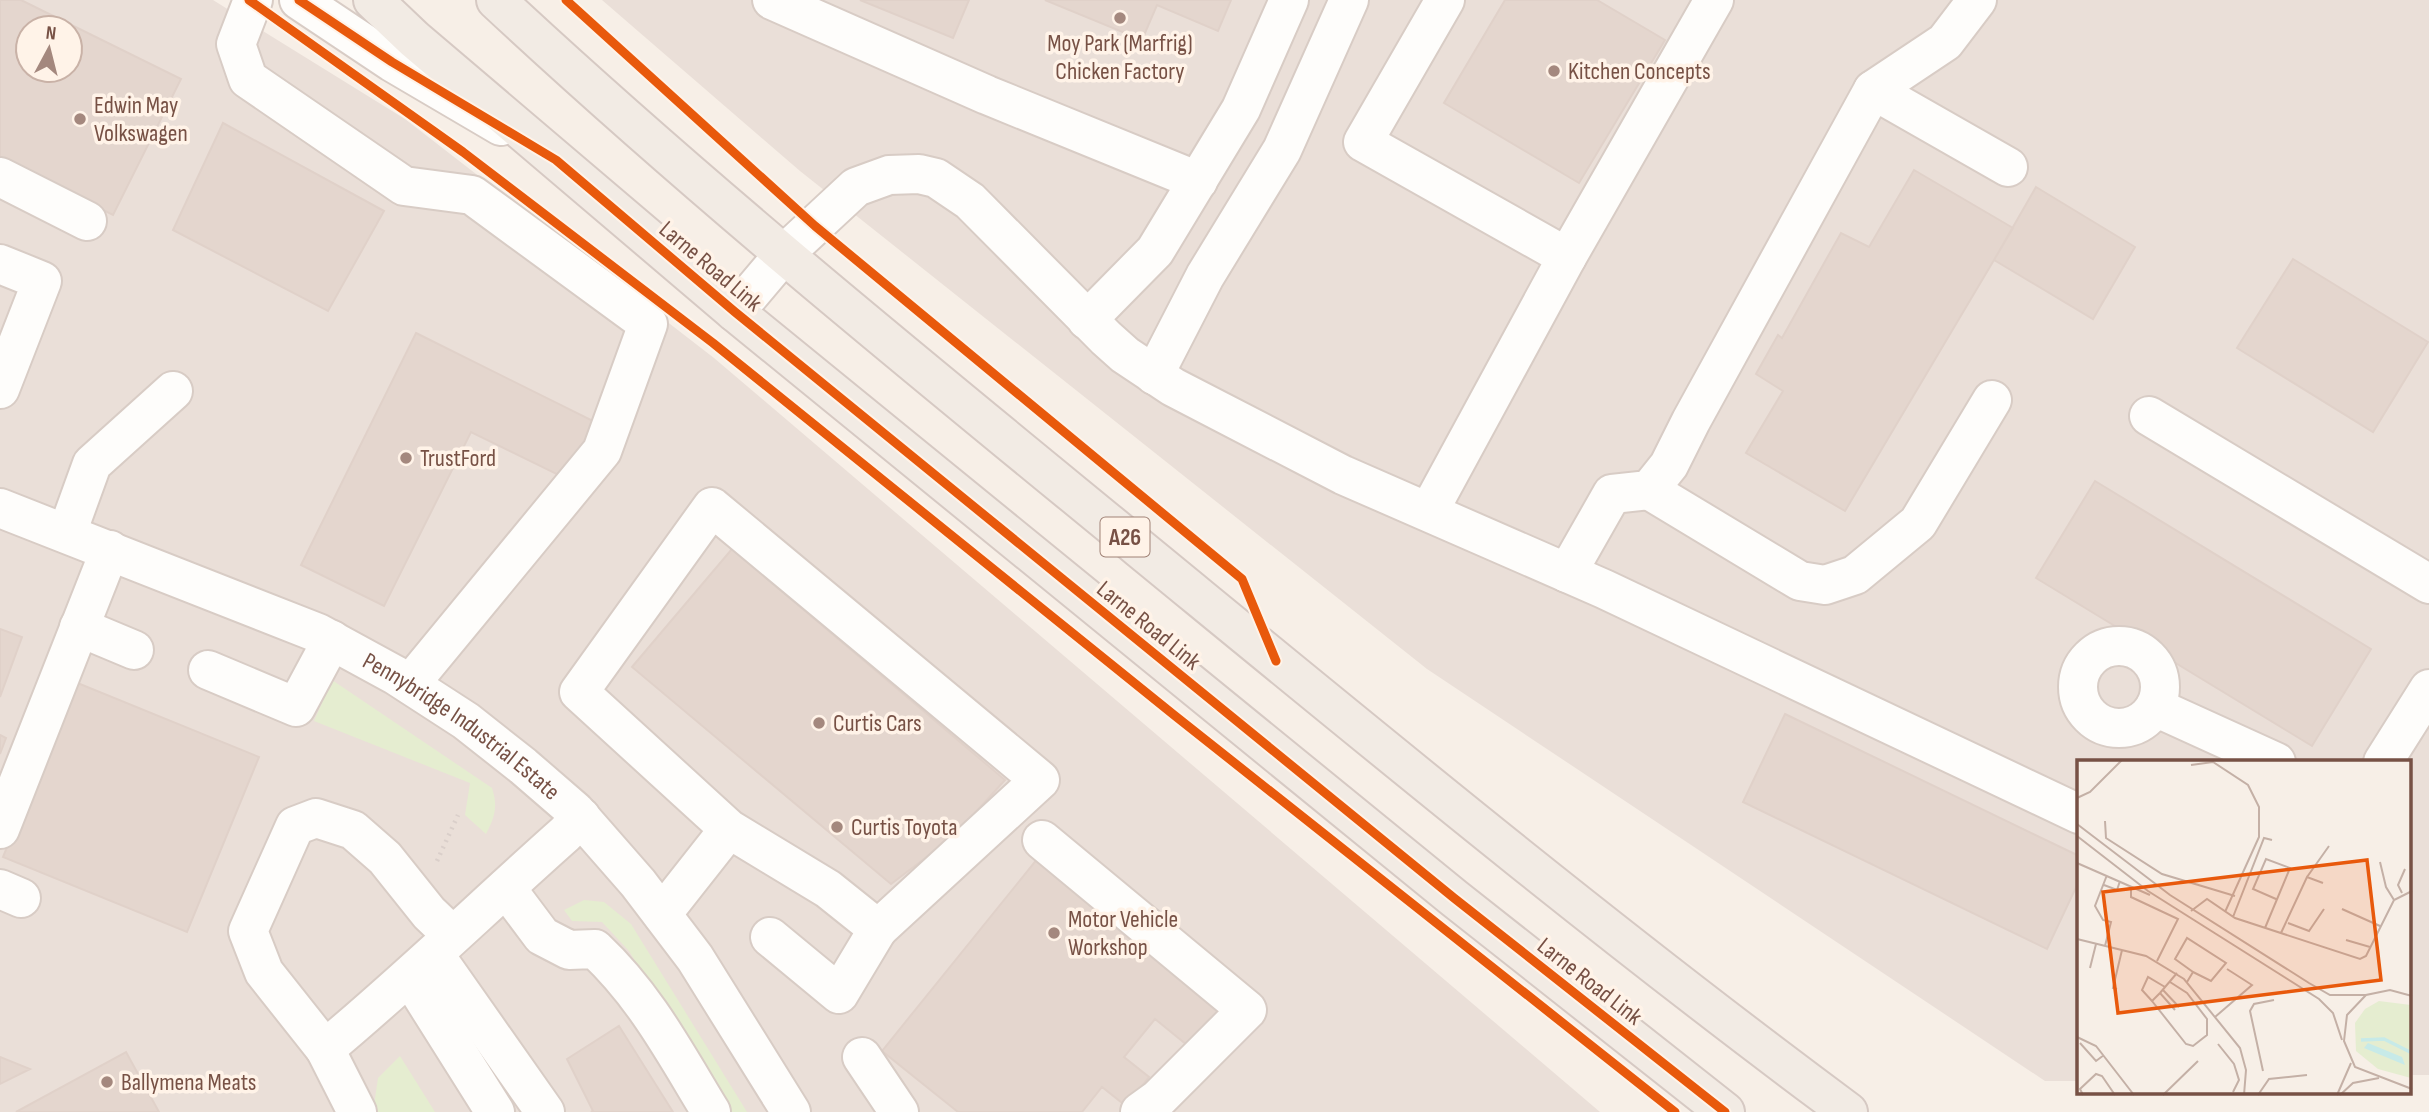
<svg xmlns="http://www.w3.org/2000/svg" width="2429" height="1112" font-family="'Sofia Sans Condensed',sans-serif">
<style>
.industrial{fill:#eadfd8;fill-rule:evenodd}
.green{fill:#e5edd0}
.building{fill:#e4d6ce;stroke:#e0d1c9;stroke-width:2;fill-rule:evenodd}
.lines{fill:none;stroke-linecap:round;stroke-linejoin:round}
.minor-casing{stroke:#d8ccc5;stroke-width:42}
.major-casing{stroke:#d6c9c3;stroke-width:42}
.path{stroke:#dacfca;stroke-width:4.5;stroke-dasharray:2 5;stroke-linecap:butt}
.minor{stroke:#fefdfb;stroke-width:38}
.major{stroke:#f2ebe4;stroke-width:38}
.cycleway-casing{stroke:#fff3e8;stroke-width:13}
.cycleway{stroke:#e8590c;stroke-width:9}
.poi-dot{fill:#a4887e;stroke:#fff3e8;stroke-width:2.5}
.labels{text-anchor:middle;stroke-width:7;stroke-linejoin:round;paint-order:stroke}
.shield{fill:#fff3e8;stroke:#a08276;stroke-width:2}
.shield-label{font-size:23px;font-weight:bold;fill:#775145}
.poi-label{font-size:24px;fill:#775145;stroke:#fff3e8;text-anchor:start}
.street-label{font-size:24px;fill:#775145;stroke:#fff3e8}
.inset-river{fill:none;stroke:#c7eae8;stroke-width:3.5}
.inset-road{fill:none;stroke:#c4b0a6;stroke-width:2}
.view{fill:#e8590c;fill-opacity:0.15;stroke:#e8590c;stroke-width:3.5}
.inset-edge{fill:none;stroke:#775145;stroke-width:3.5}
</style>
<rect width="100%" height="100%" fill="#f7efe7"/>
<!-- industrial -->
<path class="industrial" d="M 0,0 L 213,0 L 405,119 L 714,358 L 1600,1112 L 0,1112 ZM 28,28 L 70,28 L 70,70 L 28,70 Z
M 602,0 L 2429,0 L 2429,1075 L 2410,1075 L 2410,762 L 2079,762 L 2079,1081 L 2045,1081 L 1427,669 L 800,171 Z"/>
<!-- green -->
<path class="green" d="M 332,680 L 492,788 C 498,806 495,817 486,834 L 465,815 L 470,783 L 314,721 Z
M 584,900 L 604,902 L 631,924 L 747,1112 L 727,1112 L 629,951 L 602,922 L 572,921 L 564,910 Z
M 400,1056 L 435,1112 L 373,1112 L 378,1078 Z"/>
<!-- building -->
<path class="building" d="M 0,0 L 21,0 L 181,79 L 113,215 L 0,159 ZM 28,28 L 70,28 L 70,70 L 28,70 Z
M 860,0 L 969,0 L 953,38 Z
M 1045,0 L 1231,0 L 1218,31 L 1157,5 L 1142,40 Z
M 1505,0 L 1597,0 L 1665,40 L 1579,183 L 1444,103 Z
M 223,123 L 384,211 L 328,311 L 173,230 Z
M 1914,170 L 2013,228 L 1845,511 L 1746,453 L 1783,391 L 1756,374 L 1778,335 L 1782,338 L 1841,233 L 1869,247 Z
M 2036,187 L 2135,247 L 2093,319 L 1994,260 Z
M 2293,259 L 2428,342 L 2373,432 L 2237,348 Z
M 416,333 L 603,426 L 575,483 L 471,432 L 384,606 L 301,565 Z
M 2095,481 L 2371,649 L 2312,746 L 2036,578 Z
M 732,549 L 1005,780 L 953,837 L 891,884 L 632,667 Z
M 0,629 L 22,637 L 0,697 Z
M 75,682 L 259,757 L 187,932 L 3,857 Z
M 1785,714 L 2079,856 L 2079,881 L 2047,949 L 1743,802 Z
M 0,735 L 6,738 L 0,754 Z
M 1038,858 L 1225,1008 L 1192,1049 L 1155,1019 L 1124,1057 L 1149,1077 L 1126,1106 L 1102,1087 L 1082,1112 L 958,1112 L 882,1051 Z
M 619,1026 L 673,1112 L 591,1112 L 593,1111 L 567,1059 Z
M 126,1052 L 159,1112 L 16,1112 Z
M 0,1057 L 30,1069 L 0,1084 Z"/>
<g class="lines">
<!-- minor casing -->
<g class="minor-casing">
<g id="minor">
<path d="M 253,0 L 236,44 L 248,79 L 404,186 L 472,195 L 648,324 L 602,451 L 410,684"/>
<path d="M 299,0 L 392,62 L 501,126"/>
<path d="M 772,0 L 987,95 L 1198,181"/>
<path d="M 1445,0 L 1363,142 L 1567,257"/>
<path d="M 1873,90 L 1945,42 L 1977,0"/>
<path d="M 0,177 L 87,221"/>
<path d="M 0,264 L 42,281 L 0,389"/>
<path d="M 735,312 L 784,254 L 856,187 L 889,175 L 919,174 L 936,178 L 970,201 L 1106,338 L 1125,355 L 1173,387 L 1343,475 L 1604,589 L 2079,814"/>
<path d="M 1087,320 L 1155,251 L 1241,109 L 1289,0"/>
<path d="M 1154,375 L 1205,276 L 1282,150 L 1349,0"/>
<path d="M 2149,416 L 2429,584"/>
<path d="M 1649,490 L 1800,581 L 1825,585 L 1855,575 L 1918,523 L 1992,400"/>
<path id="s1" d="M 0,508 L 318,633 L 395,675 L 466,721 L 523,766 L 575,811 L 638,883 L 695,958 L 791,1112"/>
<path d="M 1429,511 L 1567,257 L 1714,0"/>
<path d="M 67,533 L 92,464 L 173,391"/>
<path d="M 1567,573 L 1612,494 L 1649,490 L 1669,465 L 1691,421 L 1873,90 L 2008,167"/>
<path d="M 79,627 L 134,650"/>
<circle cx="2119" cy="687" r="41"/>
<path d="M 208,670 L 296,707 L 332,640"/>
<path d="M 2155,707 L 2276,762"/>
<path d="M 2383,762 L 2429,689"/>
<path d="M 0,829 L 110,550"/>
<path d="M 1042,840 L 1247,1010 L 1158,1099 L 1140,1112"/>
<path d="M 506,888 L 542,936 L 569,950 L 595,949 C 646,997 675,1053 711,1112"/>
<path d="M 0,889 L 21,898"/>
<path d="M 662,914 L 729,829 L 579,692 L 712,507 L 1040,780 L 878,929 L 828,889 L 729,829"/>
<path d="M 452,935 L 429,913 L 385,858 L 353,830 L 316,818 L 295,826 L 248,931 L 264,972 L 325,1049 C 408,980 485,905 565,834 L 581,817"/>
<path d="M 770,937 L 839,994 L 878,929"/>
<path d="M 434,954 L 545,1112"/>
<path d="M 410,977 L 495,1112"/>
<path d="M 325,1049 L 357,1112"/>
<path d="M 862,1057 L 899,1112"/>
</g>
</g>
<!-- major casing -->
<g class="major-casing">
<path id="major" d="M 373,0 L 414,39 L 735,312 L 1454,898 L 1725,1112
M 496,0 C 702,192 921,369 1139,548 C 1372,739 1605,932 1848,1112"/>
</g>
<!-- path -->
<path class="path" d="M 437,861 L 458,815"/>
<!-- minor -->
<use href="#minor" class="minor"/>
<!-- major -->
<use href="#major" class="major"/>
<!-- cycleway casing -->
<g class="cycleway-casing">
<path id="cycleway" d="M 249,0 L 463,152 L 713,343 L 1174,715 L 1675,1112
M 299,0 L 392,62 L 556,160 L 735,312 L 1454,898 L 1725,1112
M 566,0 L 815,226 L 1242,579 L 1276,661"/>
</g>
<!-- cycleway -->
<use href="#cycleway" class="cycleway"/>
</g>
<!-- markers -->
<g class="poi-dot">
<circle cx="1120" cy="18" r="7"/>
<circle cx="1554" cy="71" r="7"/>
<circle cx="80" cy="119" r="7"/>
<circle cx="406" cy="458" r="7"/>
<circle cx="819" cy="723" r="7"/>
<circle cx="837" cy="827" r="7"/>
<circle cx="1054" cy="933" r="7"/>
<circle cx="107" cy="1082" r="7"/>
</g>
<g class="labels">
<!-- shield labels -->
<rect class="shield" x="1100.5" y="517.5" width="49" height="39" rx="5"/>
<g class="shield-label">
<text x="1125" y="545">A26</text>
</g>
<!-- poi labels -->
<g class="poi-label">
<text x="1120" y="51" text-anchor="middle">Moy Park (Marfrig)<tspan x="1120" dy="28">Chicken Factory</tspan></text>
<text x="1568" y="79">Kitchen Concepts</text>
<text x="94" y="113">Edwin May<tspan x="94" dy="28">Volkswagen</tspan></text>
<text x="420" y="466">TrustFord</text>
<text x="833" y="731">Curtis Cars</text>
<text x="851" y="835">Curtis Toyota</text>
<text x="1068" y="927">Motor Vehicle<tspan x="1068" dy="28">Workshop</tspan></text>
<text x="121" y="1090">Ballymena Meats</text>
</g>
<!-- street labels -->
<g class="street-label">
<text transform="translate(711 266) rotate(40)" y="8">Larne Road Link</text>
<text transform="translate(1149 625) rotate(39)" y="8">Larne Road Link</text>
<text dy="8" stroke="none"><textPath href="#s1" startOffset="513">Pennybridge Industrial Estate</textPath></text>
<text transform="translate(1590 981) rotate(38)" y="8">Larne Road Link</text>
</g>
</g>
<!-- overview -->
<g transform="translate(2077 760)">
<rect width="334" height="334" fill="#f7efe7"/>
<path d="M 302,241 L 334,245 L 334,318 L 301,309 L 279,291 L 278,263 L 288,249 Z" fill="#e5edd0"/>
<path d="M 291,283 L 325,297 L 328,305 L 287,288 Z" fill="#c7eae8"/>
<path class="inset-river" d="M 284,280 L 307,279 L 335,293"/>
<path class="inset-road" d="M 114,5 L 136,2 L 171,25 L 182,47 L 182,77 L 148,152M 0,38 L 13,32 L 45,0M 28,61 L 29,78 L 85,114 L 158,136M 0,64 L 93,135 L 232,223 L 253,235 L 289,235M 0,76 L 71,131 L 242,239 L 256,253 L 265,280M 303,102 L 309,127 L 317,140M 0,103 L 73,135M 230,117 L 252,86M 27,125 L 40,130 L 43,121M 54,126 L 54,137 L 101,159 L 80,201M 325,133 L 321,125 L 328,109M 265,149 L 303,166M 114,151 L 130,139 L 158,158 L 283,199 L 289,196 L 317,140 L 335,131M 156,157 L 187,78 L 195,80M 211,163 L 232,171 L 247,149M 188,168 L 213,108 L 189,99 L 176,129 L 199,139M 204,173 L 230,117 L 246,123M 0,179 L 69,196 L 107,219 L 163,288 L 169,310 L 167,335M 269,180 L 293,187M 28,186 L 34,162 L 26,160 L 18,146 L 30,115M 13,208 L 19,184M 110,222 L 116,212 L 98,199 L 110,178 L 149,203 L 134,221 L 116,212M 88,227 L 71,217 L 65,230 L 75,241 L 83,233 L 100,213M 40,229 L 36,228 L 45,190M 86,230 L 102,247M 83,233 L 98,250M 335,236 L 313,230 L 289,235 L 270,255 L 267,281 L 278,307 L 335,329M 75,241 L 109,284 L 116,286 L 130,275 L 130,259 L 110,233 L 93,222M 138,257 L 175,225 L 150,209M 0,277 L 19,286 L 57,335M 3,283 L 19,301 L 27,295M 141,284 L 157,304 L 162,320 L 156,332M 186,311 L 173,251 L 177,244 L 197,240M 6,335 L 3,329 L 19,314 L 25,316 L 38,335M 86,335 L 121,301M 181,335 L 192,319 L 230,315M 260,335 L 274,303M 263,335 L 276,323 L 302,318"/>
<path class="view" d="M 290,100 L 304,220 L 41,253 L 26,132 Z"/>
<rect width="334" height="334" class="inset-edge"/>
</g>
<!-- north arrow -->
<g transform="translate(49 49) rotate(7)"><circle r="33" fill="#fff3e8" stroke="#c9b2a7" stroke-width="2"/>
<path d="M0-5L12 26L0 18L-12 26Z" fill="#a4887e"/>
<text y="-10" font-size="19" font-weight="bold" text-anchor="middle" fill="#775145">N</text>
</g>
</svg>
